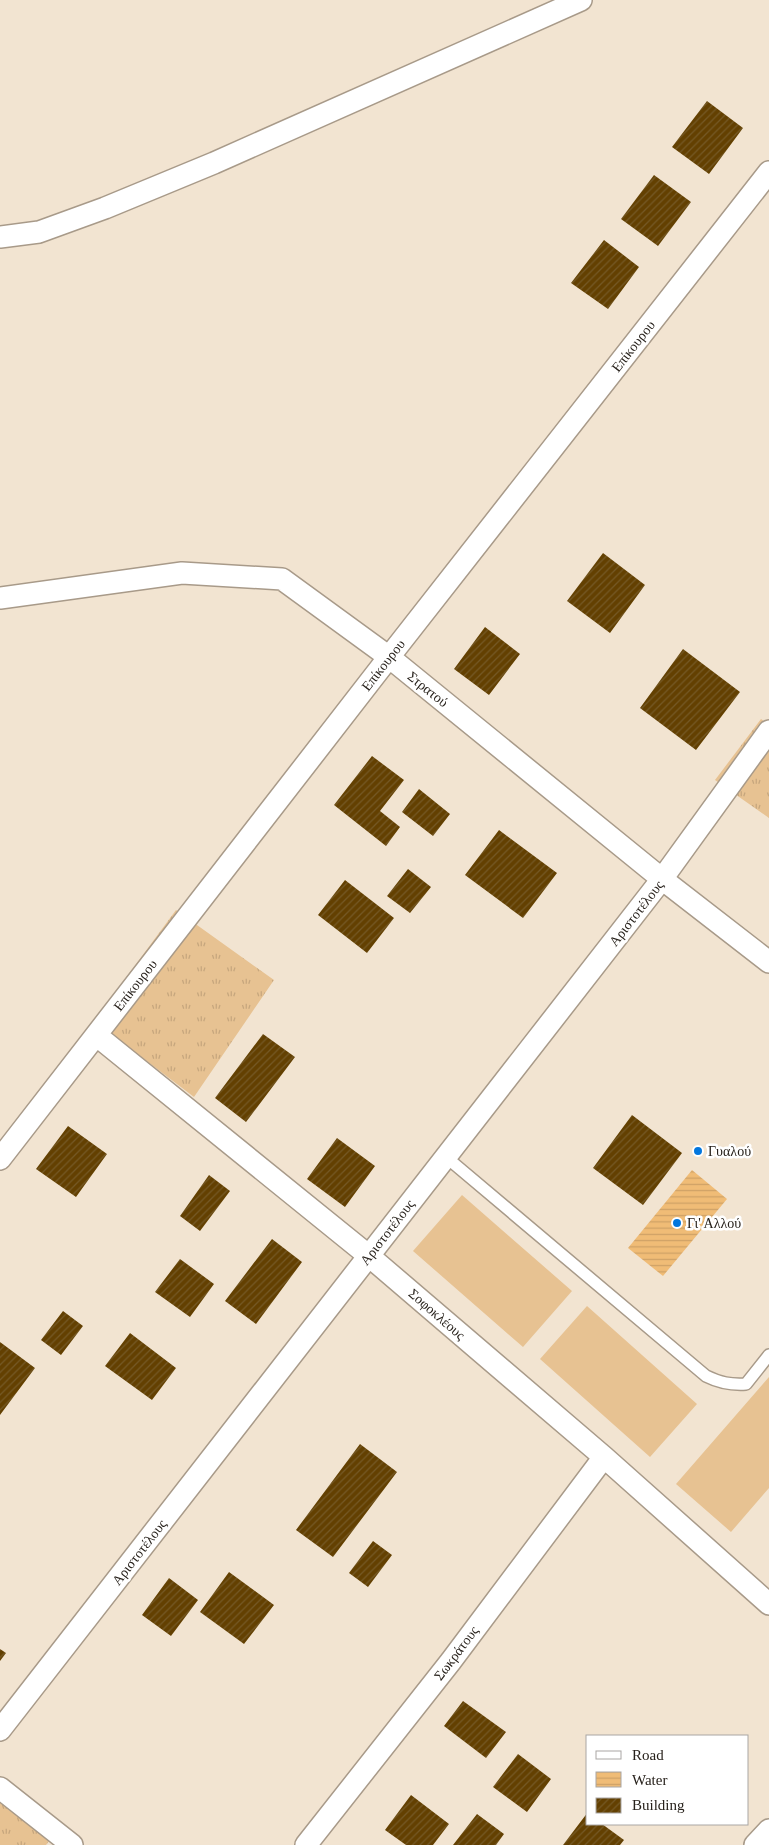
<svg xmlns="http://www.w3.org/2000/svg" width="769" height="1845" font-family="'Times New Roman',serif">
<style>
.grass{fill:url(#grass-tufts)}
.pitch{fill:#e7c292}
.water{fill:url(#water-rules)}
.building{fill:url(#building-hatch)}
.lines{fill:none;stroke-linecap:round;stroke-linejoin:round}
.lane-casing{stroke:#a89a89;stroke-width:14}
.street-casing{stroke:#a89a89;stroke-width:24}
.lane{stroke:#fff;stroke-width:11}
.street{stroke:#fff;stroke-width:21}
.poi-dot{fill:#0377de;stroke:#fff;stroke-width:2}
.labels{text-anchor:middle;stroke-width:5;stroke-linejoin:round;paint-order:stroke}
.street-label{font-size:14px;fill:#27211b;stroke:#fff}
.poi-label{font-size:14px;fill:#27211b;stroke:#fff;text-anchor:start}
</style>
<defs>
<pattern id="grass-tufts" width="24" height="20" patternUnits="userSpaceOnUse" patternTransform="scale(1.25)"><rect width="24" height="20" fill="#e7c292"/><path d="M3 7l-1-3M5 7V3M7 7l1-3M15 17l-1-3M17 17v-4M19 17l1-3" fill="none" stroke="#c6a67d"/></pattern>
<pattern id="water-rules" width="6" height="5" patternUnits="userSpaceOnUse" patternTransform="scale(1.25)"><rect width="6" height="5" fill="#f0bc76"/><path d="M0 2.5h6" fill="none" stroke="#cea166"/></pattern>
<pattern id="building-hatch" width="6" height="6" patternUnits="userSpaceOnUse" patternTransform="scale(1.25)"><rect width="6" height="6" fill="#634001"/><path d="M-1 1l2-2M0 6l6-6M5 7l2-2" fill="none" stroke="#755926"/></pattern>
</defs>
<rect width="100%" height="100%" fill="#f2e4d1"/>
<!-- grass -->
<path class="grass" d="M 761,719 L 769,725 L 769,818 L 715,780 Z
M 176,910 L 274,980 L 194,1097 L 94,1021 Z
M 0,1799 L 50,1840 L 46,1845 L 0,1845 Z"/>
<!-- pitch -->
<path class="pitch" d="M 462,1195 L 572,1291 L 523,1347 L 413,1251 Z
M 587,1306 L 697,1404 L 650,1457 L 540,1359 Z
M 769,1377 L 769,1488 L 731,1532 L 676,1484 Z"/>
<!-- water -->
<path class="water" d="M 692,1170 L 727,1199 L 663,1276 L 628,1248 Z"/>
<!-- building -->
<path class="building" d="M 707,101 L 743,128 L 709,174 L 672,147 Z
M 654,175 L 691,202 L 658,246 L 621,219 Z
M 604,240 L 639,267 L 608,309 L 571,283 Z
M 603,553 L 645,585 L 610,633 L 567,601 Z
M 485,627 L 520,654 L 489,695 L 454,669 Z
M 683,649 L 740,692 L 696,750 L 640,708 Z
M 372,756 L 404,780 L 380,811 L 400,827 L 386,846 L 334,805 Z
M 419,789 L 450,814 L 433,836 L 402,812 Z
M 499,830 L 557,873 L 523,918 L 465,875 Z
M 408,869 L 431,887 L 410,913 L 387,896 Z
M 345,880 L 394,918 L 367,953 L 318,915 Z
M 263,1034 L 295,1057 L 246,1122 L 215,1098 Z
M 632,1115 L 682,1153 L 643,1205 L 593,1168 Z
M 68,1126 L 107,1154 L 76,1197 L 36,1169 Z
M 337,1138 L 375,1166 L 345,1207 L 307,1179 Z
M 209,1175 L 230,1191 L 200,1231 L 180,1216 Z
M 272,1239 L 302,1262 L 256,1324 L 225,1301 Z
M 180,1259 L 214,1284 L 190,1317 L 155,1292 Z
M 63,1311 L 83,1326 L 61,1355 L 41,1340 Z
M 130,1333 L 176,1368 L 152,1400 L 105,1366 Z
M 0,1342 L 35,1368 L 0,1415 Z
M 360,1444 L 397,1472 L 333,1557 L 296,1530 Z
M 373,1541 L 392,1555 L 368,1587 L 349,1573 Z
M 229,1572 L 274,1605 L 244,1644 L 200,1612 Z
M 169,1578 L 198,1600 L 171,1636 L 142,1615 Z
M 0,1649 L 6,1653 L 0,1661 Z
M 463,1701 L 506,1732 L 486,1758 L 444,1726 Z
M 518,1754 L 551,1779 L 527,1812 L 493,1787 Z
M 411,1795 L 449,1824 L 433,1845 L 406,1845 L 385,1830 Z
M 588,1812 L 588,1824 L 602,1824 L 624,1840 L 620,1845 L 563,1845 Z
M 477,1814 L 504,1834 L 496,1845 L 453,1845 Z"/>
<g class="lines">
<!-- lane casing -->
<g class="lane-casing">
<path id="lane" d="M 446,1157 L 706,1376 C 720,1383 731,1385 746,1384 L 769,1355"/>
</g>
<!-- street casing -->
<g class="street-casing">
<path id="street" d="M 0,237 L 39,232 L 105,208 L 214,163 L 581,0
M 0,598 L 182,573 L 282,579 L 389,657 L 662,879 L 769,962
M 96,1035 L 369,1256 L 604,1457 L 769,1604
M 0,1159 L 389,657 L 769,172
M 0,1730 L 662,879 L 769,731
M 0,1788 L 72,1845
M 306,1845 L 451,1661 L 604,1457
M 755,1845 L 769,1830"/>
</g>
<!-- lane -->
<use href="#lane" class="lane"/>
<!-- street -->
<use href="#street" class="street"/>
</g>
<!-- markers -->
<g class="poi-dot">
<circle cx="698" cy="1151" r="5"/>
<circle cx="677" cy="1223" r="5"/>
</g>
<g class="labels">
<!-- street labels -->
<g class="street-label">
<text transform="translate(633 346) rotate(-52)" y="5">Επίκουρου</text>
<text transform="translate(383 665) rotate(-52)" y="5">Επίκουρου</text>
<text transform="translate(428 689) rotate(39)" y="5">Στρατού</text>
<text transform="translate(636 913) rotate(-52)" y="5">Αριστοτέλους</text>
<text transform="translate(135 985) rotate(-52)" y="5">Επίκουρου</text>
<text transform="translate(387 1232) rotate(-52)" y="5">Αριστοτέλους</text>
<text transform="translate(437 1314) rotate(41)" y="5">Σοφοκλέους</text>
<text transform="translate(139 1552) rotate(-52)" y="5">Αριστοτέλους</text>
<text transform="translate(456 1653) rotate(-53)" y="5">Σωκράτους</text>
</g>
<!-- poi labels -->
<g class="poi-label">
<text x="708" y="1156">Γυαλού</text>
<text x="687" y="1228">Γι' Αλλού</text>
</g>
</g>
<!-- legend -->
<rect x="586" y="1735" width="162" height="90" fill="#ffffff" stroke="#a9a6a4"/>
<rect x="596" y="1751" width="25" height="8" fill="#ffffff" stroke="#a9a6a4"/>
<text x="632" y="1760" font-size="15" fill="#27211b">Road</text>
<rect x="596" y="1772" width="25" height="15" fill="url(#water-rules)" stroke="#a9a6a4"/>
<text x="632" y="1785" font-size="15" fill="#27211b">Water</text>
<rect x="596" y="1798" width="25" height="15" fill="url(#building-hatch)" stroke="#a9a6a4"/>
<text x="632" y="1810" font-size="15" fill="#27211b">Building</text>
</svg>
